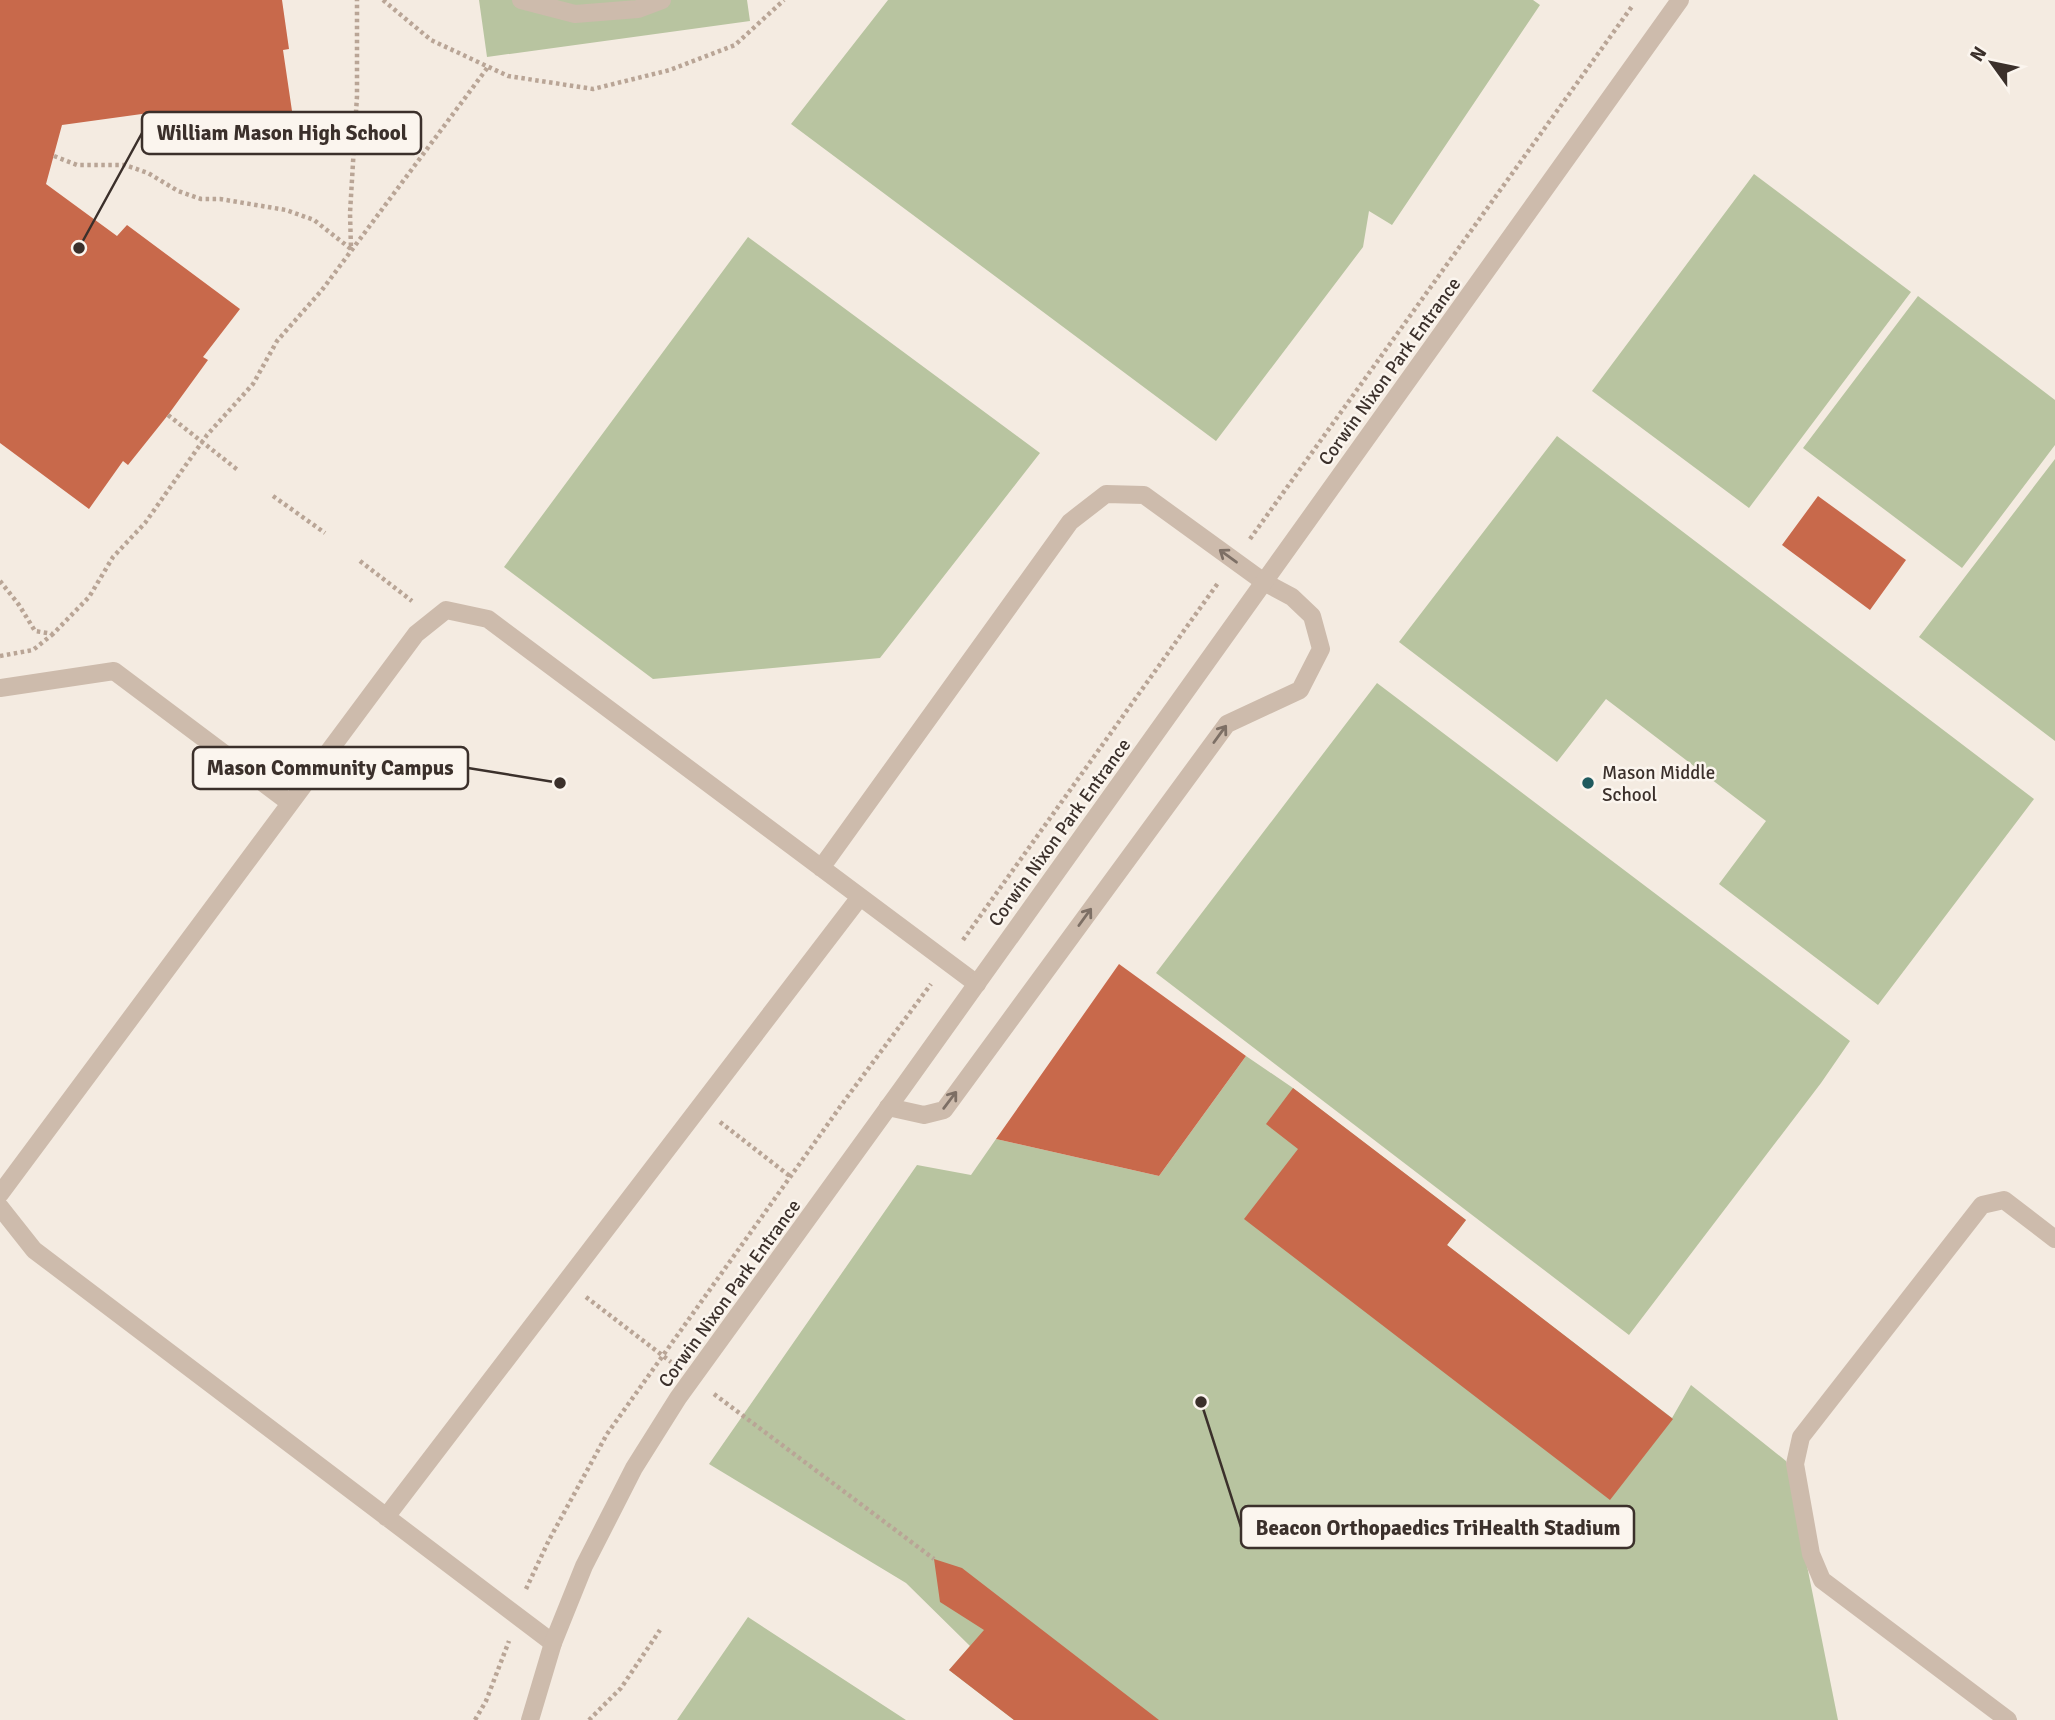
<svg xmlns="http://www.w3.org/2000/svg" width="2055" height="1720" font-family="Signika,sans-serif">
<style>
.green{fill:#b8c4a0}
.building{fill:#c8694b}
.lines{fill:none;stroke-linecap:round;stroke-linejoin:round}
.path{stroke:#b9a596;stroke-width:4.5;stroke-dasharray:3.5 3.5;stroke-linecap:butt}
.service{stroke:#cdbbac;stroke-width:18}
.minor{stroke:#cdbbac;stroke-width:18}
.oneway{stroke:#7d6f65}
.poi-dot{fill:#1f5a5e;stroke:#fbf5ee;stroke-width:2.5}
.labels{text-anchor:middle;stroke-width:5;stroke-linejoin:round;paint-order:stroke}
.street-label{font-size:19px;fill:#3b302b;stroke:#fbf5ee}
.poi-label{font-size:19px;fill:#3b302b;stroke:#fbf5ee;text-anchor:start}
.leader{fill:none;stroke:#3b302b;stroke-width:2.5}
.callout-dot{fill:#3b302b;stroke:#fbf5ee;stroke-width:2.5}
.callout{fill:#fbf5ee;stroke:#3b302b;stroke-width:2.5}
.callout-label{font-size:21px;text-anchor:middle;font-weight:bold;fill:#3b302b}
</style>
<rect width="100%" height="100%" fill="#f4ebe1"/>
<!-- green -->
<path class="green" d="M 479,0 L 747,0 L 750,21 L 487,57 Z
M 888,0 L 1533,0 L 1540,5 L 1392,225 L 1369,211 L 1363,247 L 1216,441 L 791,124 Z
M 1754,174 L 1911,292 L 1749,508 L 1592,391 Z
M 748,237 L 1040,453 L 880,658 L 653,679 L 504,567 Z
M 1918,296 L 2055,400 L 2055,445 L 1962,568 L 1803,448 Z
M 1557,436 L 2034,799 L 1878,1005 L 1719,884 L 1766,821 L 1606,699 L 1557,762 L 1399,642 Z
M 2055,459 L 2055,741 L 1919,637 Z
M 1377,683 L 1850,1041 L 1821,1083 L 1629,1335 L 1156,973 Z
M 1246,1056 L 1293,1088 L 1466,1220 L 1447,1245 L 1672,1418 L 1691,1385 L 1786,1461 L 1838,1720 L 1014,1720 L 949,1670 L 970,1646 L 906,1583 L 709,1464 L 917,1165 L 971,1175 L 996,1139 L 1159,1176 Z
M 748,1617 L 906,1720 L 677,1720 Z"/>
<!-- building -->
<path class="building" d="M 0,0 L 282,0 L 289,49 L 283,50 L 292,111 L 152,130 L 149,113 L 62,125 L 46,184 L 117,236 L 127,225 L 240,309 L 203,357 L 208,360 L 168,415 L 128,465 L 123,461 L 89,509 L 0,443 Z
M 1818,496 L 1906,560 L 1870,610 L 1782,545 Z
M 1119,964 L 1246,1056 L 1159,1176 L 996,1139 Z
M 1293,1088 L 1466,1220 L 1447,1245 L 1673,1419 L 1610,1500 L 1244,1219 L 1298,1149 L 1266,1124 Z
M 934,1559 L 962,1568 L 1159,1720 L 1014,1720 L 949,1670 L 984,1630 L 940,1602 Z"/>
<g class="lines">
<!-- path -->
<path class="path" d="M 383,0 L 431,40 L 508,76 L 593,89 L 670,70 L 735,45 L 784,0
M 54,156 L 77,165 L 125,165 L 148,173 L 178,191 L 201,199 L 220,199 L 286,210 L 314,220 L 351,249 L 350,213 L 357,96 L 357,0
M 168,415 L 239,471
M 273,496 L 325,533
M 1250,539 L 1633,5
M 360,561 L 412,601
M 0,581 L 19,605 L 35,631 L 53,634 L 89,597 L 113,557 L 145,523 L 207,435 L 253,384 L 277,341 L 322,290 L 488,67
M 0,656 L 33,650 L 53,634
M 963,940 L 1218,583
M 720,1122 L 791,1177
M 586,1297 L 671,1362
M 714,1394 L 934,1559
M 526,1589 L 549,1540 L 607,1434 L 845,1100 L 931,984
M 475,1720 L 486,1701 L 509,1641
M 589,1720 L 621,1688 L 660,1630"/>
<!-- service -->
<path class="service" d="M 521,0 L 575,14 L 638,9 L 662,0
M 0,688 L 114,671 L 290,803
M 821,868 L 1070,522 L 1106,494 L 1144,495 L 1264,582 L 1292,597 L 1312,616 L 1321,649 L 1300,690 L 1227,724 L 944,1110 L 924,1115 L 888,1107
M 0,1194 L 416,634 L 446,610 L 488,619 L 977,984
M 0,1207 L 34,1250 L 553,1643
M 386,1517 L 860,897
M 2008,1720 L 1822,1580 L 1811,1554 L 1795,1464 L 1801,1437 L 1982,1205 L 2004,1200 L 2055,1239"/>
<!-- minor -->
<path class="minor" d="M 530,1720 L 553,1643 L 584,1566 L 634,1468 L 678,1398 L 903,1087 L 1680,0"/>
</g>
<!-- one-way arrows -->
<defs><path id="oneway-shaft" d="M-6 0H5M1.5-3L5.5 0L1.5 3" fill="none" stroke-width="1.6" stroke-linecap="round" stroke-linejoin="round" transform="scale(1.75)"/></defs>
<g class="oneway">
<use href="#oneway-shaft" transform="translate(1228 556) rotate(-144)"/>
<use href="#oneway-shaft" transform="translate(1220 734) rotate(-54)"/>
<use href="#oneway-shaft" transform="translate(1085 917) rotate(-54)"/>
<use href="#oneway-shaft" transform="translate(950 1100) rotate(-53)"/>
</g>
<!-- markers -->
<circle class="poi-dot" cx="1588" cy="783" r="7"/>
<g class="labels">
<!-- street labels -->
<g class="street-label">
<text transform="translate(1389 371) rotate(-54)" y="7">Corwin Nixon Park Entrance</text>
<text transform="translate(1059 832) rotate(-54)" y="7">Corwin Nixon Park Entrance</text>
<text transform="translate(729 1293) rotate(-54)" y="7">Corwin Nixon Park Entrance</text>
</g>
<!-- poi labels -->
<g class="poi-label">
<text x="1602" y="779">Mason Middle<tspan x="1602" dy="22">School</tspan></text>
</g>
</g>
<!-- callouts -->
<path class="leader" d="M79 248L142 133M560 783L468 768M1201 1402L1241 1527"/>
<g class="callout-dot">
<circle cx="79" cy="248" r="7"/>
<circle cx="560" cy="783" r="7"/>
<circle cx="1201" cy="1402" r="7"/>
</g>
<g class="callout">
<rect x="142" y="112" width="279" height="42" rx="7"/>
<rect x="193" y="747" width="275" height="42" rx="7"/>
<rect x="1241" y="1506" width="393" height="42" rx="7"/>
</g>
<g class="callout-label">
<text x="282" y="140">William Mason High School</text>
<text x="330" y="775">Mason Community Campus</text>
<text x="1438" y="1535">Beacon Orthopaedics TriHealth Stadium</text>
</g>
<!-- north arrow -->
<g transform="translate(1992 63) rotate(303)" stroke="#fbf5ee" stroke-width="5" paint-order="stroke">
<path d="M0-5L12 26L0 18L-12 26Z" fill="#3b302b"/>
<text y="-10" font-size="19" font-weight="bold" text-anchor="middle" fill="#3b302b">N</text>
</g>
</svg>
